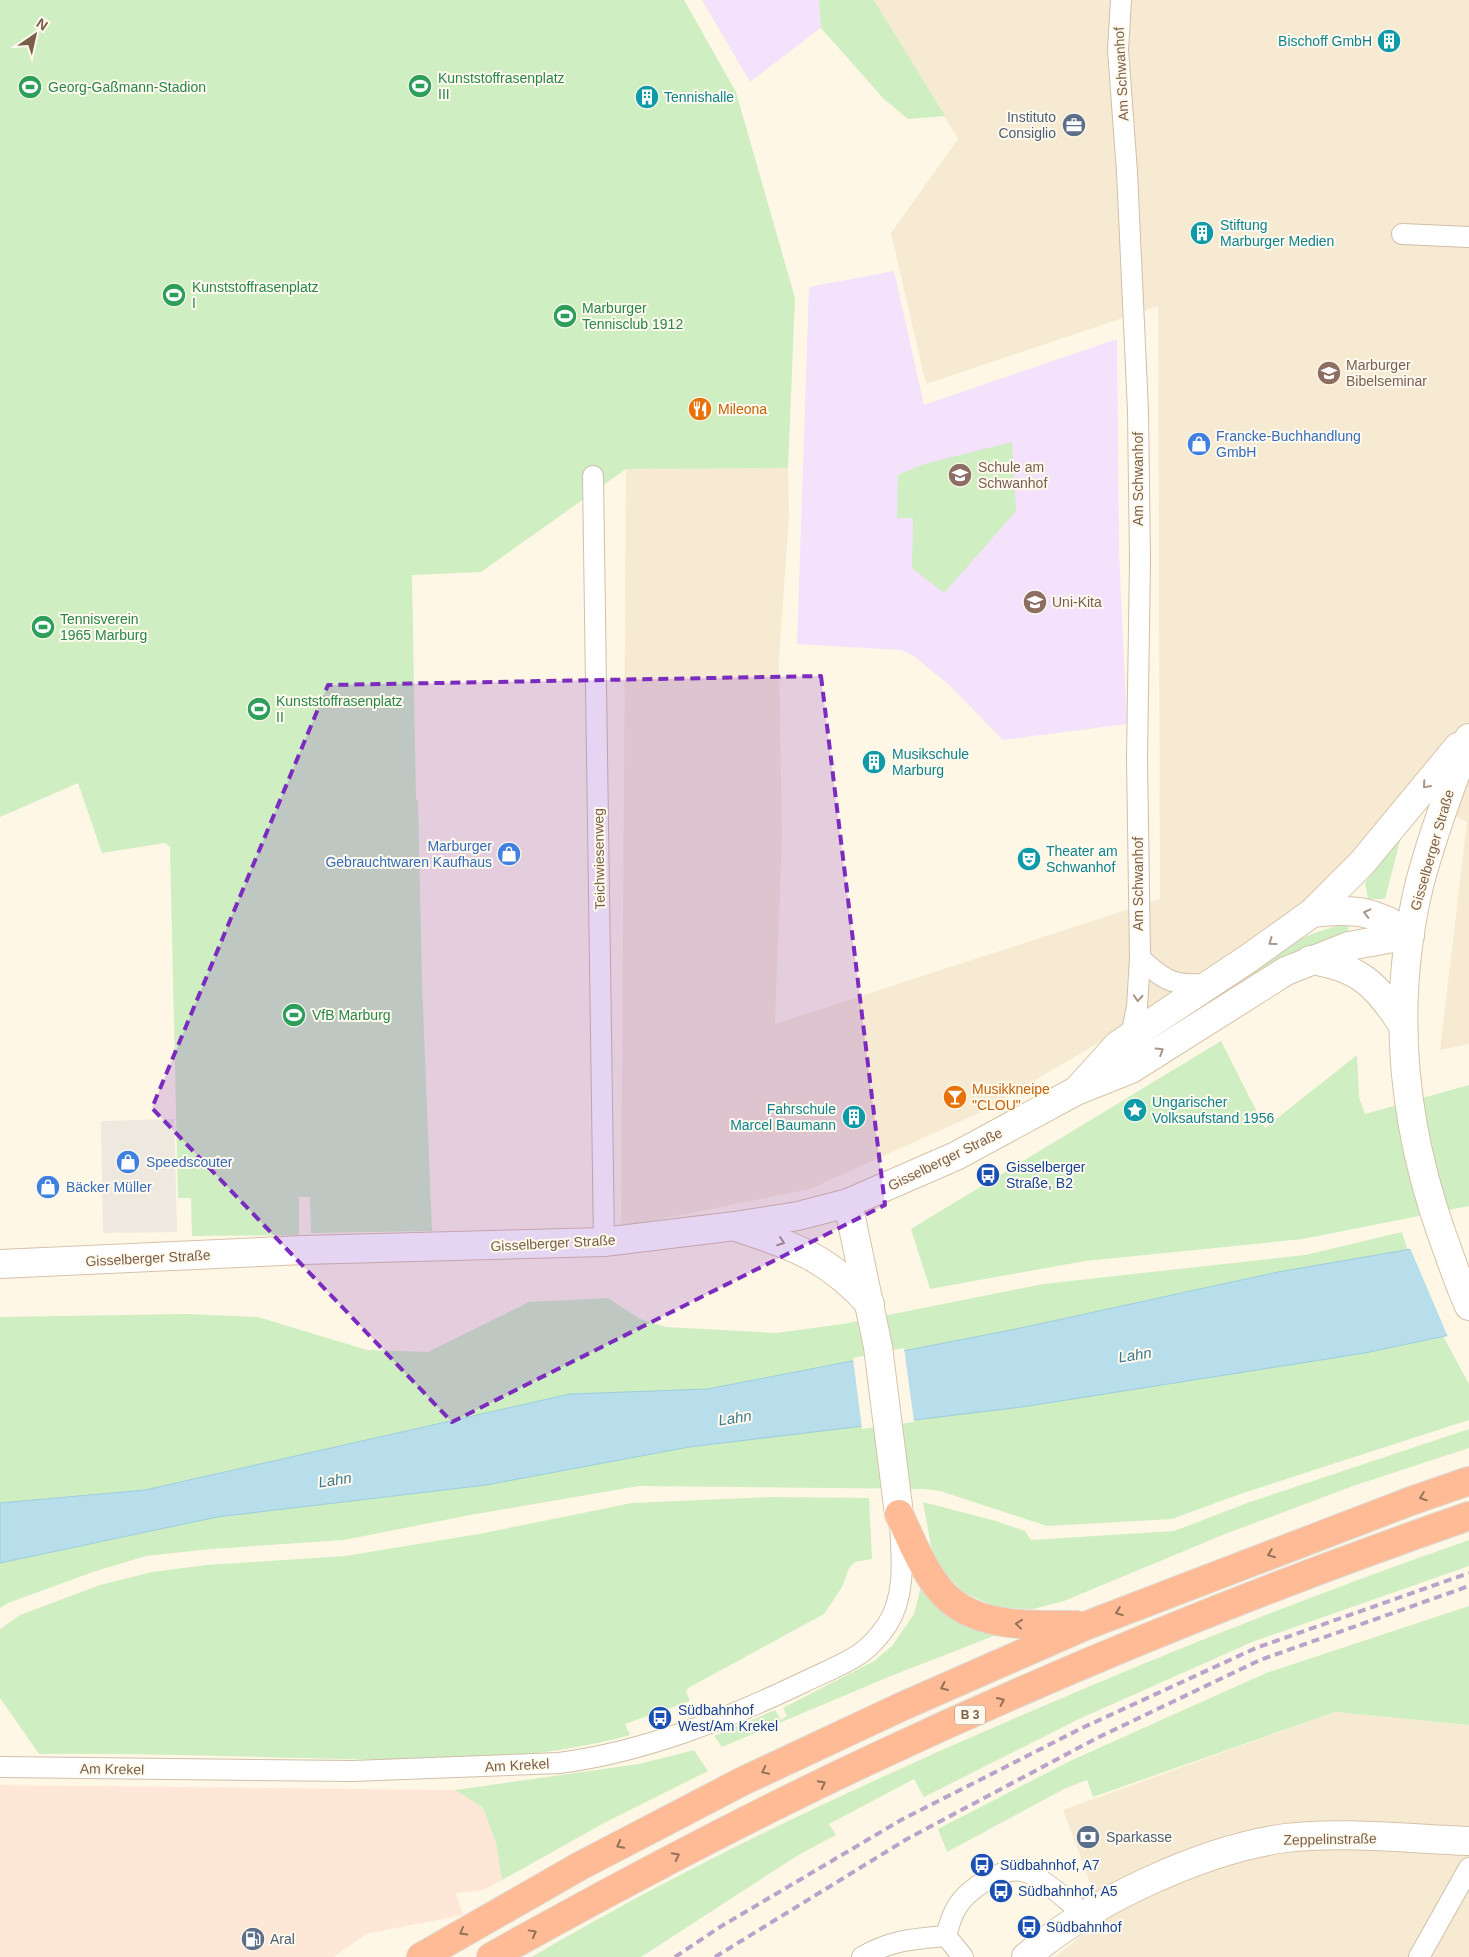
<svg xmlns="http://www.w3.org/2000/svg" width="1469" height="1957" font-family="Arial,sans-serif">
<rect width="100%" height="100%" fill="#fef7e5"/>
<g fill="#f7ead2">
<polygon points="874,0 1469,0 1469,1044 1440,1050 1467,822 1404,790 1353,859 1304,903 1148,1014 979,1113 810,1189 621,1227 626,469 788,468 789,515 779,659 782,836 775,1024 1160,899 1158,306 926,384 891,233 958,139"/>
<polygon points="1335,1712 1469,1725 1469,1957 1055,1957 1103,1918 1063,1810"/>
</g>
<polygon fill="#ffe7d8" points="0,1785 455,1790 483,1808 496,1843 502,1880 484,1890 456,1893 463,1915 366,1934 334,1957 0,1957"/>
<polygon fill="#eee8df" points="174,1119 177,1232 103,1233 101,1121"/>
<g fill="#f4e1fb">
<polygon points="702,0 857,0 750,82"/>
<polygon points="894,271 924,405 1117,339 1119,553 1127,724 1003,740 949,685 914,656 901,650 797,644 809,287"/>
</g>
<g fill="#cfeec2">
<polygon points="0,0 684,0 736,92 795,298 788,468 626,469 481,572 412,575 416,801 418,799 422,982 432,1231 311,1233 310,1197 299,1197 299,1235 192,1236 191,1198 178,1198 170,847 165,843 102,853 78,783 0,817"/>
<polygon points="819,0 874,0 945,116 908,119 884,99 821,28"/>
<polygon points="1012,442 1016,511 944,593 912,568 913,518 897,518 898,475 924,464"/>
<polygon points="1402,833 1385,899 1368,899 1365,883"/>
<path d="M1342,925L1348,926L1349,934C1282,955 1232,991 1173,1027V1021C1226,985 1278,939 1342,925Z"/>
<polygon points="1221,1041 1265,1128 1357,1055 1359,1097 1365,1114 1469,1085 1469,1206 1303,1239 1085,1261 930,1289 911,1229"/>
<polygon points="1402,1232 1408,1251 1278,1272 1016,1329 708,1389 570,1394 145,1490 0,1503 0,1317 186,1314 258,1317 367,1350 428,1352 529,1302 608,1298 640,1319 666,1327 776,1333 843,1324 1043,1284 1305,1255"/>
<polygon points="1443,1336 1469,1384 1469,1420 1243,1493 1172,1519 1047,1526 940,1491 923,1489 639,1486 470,1515 344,1540 211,1549 146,1556 93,1572 8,1603 0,1608 0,1563 217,1517 486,1485 689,1447 1022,1407 1365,1353"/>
<polygon points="1469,1429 1469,1448 1353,1486 1225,1534 1064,1601 1033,1609 998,1608 963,1592 945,1573 933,1556 923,1502 996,1521 1025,1531 1031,1540 1174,1531 1250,1502"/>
<path d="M771,1497L869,1498L872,1559L855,1562L849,1568L842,1587L824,1614L688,1688L686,1691L690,1701L625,1724L630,1735C525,1764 415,1761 307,1758C218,1756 128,1753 39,1754L0,1698V1629L20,1615L100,1585L152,1572L207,1565L345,1556L479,1534L632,1503Z"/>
<path d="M1469,1540V1566L1252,1642L1079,1719L924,1797L914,1779L829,1824L836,1835L800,1854L641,1957H532C686,1866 849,1790 1013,1719C1163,1654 1314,1594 1469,1540Z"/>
<polygon points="922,1582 996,1632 996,1635 886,1678 722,1747 714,1736 775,1710 781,1720 787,1716 783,1708 874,1661 892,1646 914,1614"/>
<polygon points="1469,1606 1469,1725 1335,1712 1093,1797 1087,1780 1066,1788 947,1852 938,1829 1070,1761 1266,1673"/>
<polygon points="694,1750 708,1771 606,1822 502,1880 496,1843 483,1808 455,1790 639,1764"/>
</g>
<polygon fill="#b7deea" stroke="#9ccddd" points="1469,1239 1469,1331 1365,1353 1022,1407 689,1447 486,1485 217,1517 0,1563 0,1503 145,1490 570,1394 708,1389 1016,1329 1278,1272"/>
<g fill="#fef7e5">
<polygon points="1469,1237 1469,1334 1448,1337 1410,1248"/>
<polygon points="904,1348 914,1422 862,1429 853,1358"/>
</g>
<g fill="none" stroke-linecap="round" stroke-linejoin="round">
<g stroke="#d1bfa9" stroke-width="22">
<g id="street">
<polyline points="1121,0 1118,50 1127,172 1138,411 1140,560 1137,758 1140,958 1137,1007 1131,1036"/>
<polyline points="1402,234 1469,237"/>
<polyline points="593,476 604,1242"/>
<path d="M1140,958C1165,982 1175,986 1209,984"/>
<path d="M0,1767L353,1771L559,1763C644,1752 727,1719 804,1682C822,1673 844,1665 861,1653C871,1646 880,1635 887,1625C906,1596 902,1558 900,1525"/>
<path d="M862,1957C891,1940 913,1939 946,1936"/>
<path d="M963,1957L946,1936C949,1926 951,1916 957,1907C968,1888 1006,1863 1029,1873C1047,1881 1068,1902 1085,1914"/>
<polyline points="1419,1957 1469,1868"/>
</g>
</g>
<g stroke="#d7c2a9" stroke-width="30">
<g id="secondary">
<path d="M1469,738C1451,785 1433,833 1420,882C1391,1000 1401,1117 1441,1232C1450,1256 1458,1282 1469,1306"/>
<path d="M1312,913C1353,908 1376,910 1410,935"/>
<path d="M1310,960C1359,967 1376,984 1402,1024"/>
<polyline points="1079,1088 1118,1045 1249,958 1312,913 1362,863 1458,747"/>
<polyline points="848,1203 878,1347 899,1514"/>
<path d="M739,1228C796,1247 828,1258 870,1304"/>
<polyline points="0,1264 303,1250 604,1242 735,1226 798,1216 848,1203 956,1156 1076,1091 1131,1069 1286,971 1349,946 1410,935"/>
<path d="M1026,1957C1090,1902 1203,1849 1286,1838C1342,1831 1412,1839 1469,1841"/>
</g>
</g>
<g stroke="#dfd8d3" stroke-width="30">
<g id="highway">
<path d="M899,1514C911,1540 923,1570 941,1591C973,1629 1032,1625 1076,1625"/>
<polyline points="421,1957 580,1866 743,1781 903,1706 1085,1626 1411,1501 1469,1481"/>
<path d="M491,1957C616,1887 744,1819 874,1758C1068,1667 1267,1586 1469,1516"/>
</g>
</g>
<use href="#street" stroke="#fff" stroke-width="20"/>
<use href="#secondary" stroke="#fff" stroke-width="28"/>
<use href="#highway" stroke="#febb96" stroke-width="28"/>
<g stroke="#bba2ca" stroke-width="4" stroke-dasharray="8 5" stroke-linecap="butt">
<polyline points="675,1957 720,1927 901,1820 1082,1728 1256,1648 1469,1573"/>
<polyline points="715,1957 907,1839 1097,1738 1260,1660 1469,1586"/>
</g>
</g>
<defs><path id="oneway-chevron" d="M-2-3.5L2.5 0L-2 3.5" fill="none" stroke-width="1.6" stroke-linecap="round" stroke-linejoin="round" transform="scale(1.25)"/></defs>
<g stroke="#a99687">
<use href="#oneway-chevron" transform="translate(1426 785) rotate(131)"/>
<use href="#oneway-chevron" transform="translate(1367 913) rotate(-166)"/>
<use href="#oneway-chevron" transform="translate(1272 942) rotate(144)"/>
<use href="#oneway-chevron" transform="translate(1138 998) rotate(93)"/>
<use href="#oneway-chevron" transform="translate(1160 1051) rotate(-32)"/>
<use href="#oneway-chevron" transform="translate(781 1242) rotate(20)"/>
</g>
<g stroke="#947157">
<use href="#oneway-chevron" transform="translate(1423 1497) rotate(161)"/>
<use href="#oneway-chevron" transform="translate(1271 1554) rotate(159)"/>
<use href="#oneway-chevron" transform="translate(1119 1612) rotate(159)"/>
<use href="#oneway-chevron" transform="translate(1019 1624) rotate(-174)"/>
<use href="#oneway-chevron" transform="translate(944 1687) rotate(156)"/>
<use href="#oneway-chevron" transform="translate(1001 1701) rotate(-24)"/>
<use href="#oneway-chevron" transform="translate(765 1771) rotate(154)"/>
<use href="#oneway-chevron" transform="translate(822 1784) rotate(-27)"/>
<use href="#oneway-chevron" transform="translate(620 1845) rotate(153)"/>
<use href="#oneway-chevron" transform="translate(676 1856) rotate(-27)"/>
<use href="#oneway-chevron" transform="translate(463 1932) rotate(150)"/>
<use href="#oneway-chevron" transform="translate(533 1933) rotate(-29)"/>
</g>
<path fill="#7b2cbf" fill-opacity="0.2" stroke="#7b2cbf" stroke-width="4" stroke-dasharray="10 6" stroke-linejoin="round" d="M821,676L885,1205L452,1422L152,1108L328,685Z"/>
<defs>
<g id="building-disc" transform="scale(1.25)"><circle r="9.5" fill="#0f9aa8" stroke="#fffaed"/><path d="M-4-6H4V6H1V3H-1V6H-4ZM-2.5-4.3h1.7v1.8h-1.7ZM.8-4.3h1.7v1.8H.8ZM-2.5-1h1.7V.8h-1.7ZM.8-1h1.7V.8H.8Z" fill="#fff"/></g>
<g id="stadium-disc" transform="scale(1.25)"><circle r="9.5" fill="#2e9e5b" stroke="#fffaed"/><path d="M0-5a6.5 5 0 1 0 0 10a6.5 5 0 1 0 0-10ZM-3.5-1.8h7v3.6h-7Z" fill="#fff"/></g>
<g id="office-disc" transform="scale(1.25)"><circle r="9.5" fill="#5c6f8a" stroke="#fffaed"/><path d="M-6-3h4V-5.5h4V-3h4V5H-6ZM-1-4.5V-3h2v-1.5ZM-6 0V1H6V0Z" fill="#fff"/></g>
<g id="school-disc" transform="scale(1.25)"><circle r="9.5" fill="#8d6e63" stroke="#fffaed"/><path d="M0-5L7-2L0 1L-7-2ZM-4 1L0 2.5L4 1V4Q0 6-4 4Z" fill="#fff"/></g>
<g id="restaurant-disc" transform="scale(1.25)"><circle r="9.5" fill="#e8710a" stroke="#fffaed"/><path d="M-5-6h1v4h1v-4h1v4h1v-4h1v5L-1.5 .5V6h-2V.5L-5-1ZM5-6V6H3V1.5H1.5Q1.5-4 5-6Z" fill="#fff"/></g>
<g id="shop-disc" transform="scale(1.25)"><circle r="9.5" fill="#3f7fe0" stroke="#fffaed"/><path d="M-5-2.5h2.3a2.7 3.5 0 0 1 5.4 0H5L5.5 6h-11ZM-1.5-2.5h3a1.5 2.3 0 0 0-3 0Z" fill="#fff"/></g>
<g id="theatre-disc" transform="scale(1.25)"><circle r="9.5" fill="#0f9aa8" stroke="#fffaed"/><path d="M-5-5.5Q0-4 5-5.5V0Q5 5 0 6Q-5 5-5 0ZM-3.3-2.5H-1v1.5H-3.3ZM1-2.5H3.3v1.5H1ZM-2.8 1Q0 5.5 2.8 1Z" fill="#fff"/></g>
<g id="bar-disc" transform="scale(1.25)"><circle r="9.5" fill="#e8710a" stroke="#fffaed"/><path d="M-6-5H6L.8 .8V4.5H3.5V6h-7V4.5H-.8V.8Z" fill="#fff"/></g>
<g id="sight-disc" transform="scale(1.25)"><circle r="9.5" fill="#0f9aa8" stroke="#fffaed"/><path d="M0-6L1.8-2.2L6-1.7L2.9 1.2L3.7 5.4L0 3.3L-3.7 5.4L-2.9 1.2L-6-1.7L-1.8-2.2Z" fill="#fff"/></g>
<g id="bus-disc" transform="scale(1.25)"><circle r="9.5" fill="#1a4fb4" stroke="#fffaed"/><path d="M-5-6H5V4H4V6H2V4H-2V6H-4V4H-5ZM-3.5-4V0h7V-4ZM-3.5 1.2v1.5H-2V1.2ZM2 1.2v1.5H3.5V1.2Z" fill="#fff"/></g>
<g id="bank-disc" transform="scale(1.25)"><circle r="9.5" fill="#5c6f8a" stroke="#fffaed"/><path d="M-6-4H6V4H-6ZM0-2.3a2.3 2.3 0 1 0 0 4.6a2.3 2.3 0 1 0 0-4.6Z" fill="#fff"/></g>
<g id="fuel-disc" transform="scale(1.25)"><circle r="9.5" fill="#5c6f8a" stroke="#fffaed"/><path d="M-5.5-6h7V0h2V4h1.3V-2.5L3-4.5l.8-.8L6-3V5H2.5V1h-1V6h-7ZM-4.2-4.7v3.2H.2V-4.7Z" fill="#fff"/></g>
</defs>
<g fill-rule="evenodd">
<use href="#building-disc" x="1389" y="41"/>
<use href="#stadium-disc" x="420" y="86"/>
<use href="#stadium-disc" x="30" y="87"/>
<use href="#building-disc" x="647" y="97"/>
<use href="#office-disc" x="1074" y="125"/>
<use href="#building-disc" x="1202" y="233"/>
<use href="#stadium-disc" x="174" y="295"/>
<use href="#stadium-disc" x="565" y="316"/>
<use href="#school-disc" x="1329" y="373"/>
<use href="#restaurant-disc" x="700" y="409"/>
<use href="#shop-disc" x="1199" y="444"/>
<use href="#school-disc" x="960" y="475"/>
<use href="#school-disc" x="1035" y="602"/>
<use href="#stadium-disc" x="43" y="627"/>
<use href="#stadium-disc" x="259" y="709"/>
<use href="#building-disc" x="874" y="762"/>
<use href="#shop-disc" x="509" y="854"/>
<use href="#theatre-disc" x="1029" y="859"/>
<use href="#stadium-disc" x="294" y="1015"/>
<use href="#bar-disc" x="955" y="1097"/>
<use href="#sight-disc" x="1135" y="1110"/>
<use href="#building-disc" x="854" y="1117"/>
<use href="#shop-disc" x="128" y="1162"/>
<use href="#bus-disc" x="988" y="1175"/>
<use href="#shop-disc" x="48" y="1187"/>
<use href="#bus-disc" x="660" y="1718"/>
<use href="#bank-disc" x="1088" y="1837"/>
<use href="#bus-disc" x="982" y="1865"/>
<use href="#bus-disc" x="1001" y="1891"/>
<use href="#bus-disc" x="1029" y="1927"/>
<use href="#fuel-disc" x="253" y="1939"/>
</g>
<g text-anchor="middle" stroke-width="4" stroke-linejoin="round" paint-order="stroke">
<rect fill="#fffaed" stroke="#a28d79" stroke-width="1" x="955" y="1705.5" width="30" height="19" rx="4"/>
<g font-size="12" font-weight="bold" fill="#7a5e47">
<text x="970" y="1719">B 3</text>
</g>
<g font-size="14" fill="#0d838f" stroke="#fffaed" text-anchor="start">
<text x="1372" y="46" text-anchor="end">Bischoff GmbH</text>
<text x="664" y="102">Tennishalle</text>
<text x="1220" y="230">Stiftung<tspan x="1220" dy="16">Marburger Medien</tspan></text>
<text x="892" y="759">Musikschule<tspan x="892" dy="16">Marburg</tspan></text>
<text x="1046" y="856">Theater am<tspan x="1046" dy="16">Schwanhof</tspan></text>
<text x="1152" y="1107">Ungarischer<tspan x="1152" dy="16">Volksaufstand 1956</tspan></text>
<text x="836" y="1114" text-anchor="end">Fahrschule<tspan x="836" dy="16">Marcel Baumann</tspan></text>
</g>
<g font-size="14" fill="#7a5e47" stroke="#fffaed">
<text transform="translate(1121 74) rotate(-93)" y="5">Am Schwanhof</text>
<text transform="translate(1138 479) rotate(-90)" y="5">Am Schwanhof</text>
<text transform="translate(1432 850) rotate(-74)" y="5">Gisselberger Straße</text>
<text transform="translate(599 859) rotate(-91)" y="5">Teichwiesenweg</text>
<text transform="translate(1138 884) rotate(-90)" y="5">Am Schwanhof</text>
<text transform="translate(945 1159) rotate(-26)" y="5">Gisselberger Straße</text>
<text transform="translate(553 1243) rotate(-3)" y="5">Gisselberger Straße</text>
<text transform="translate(148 1258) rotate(-3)" y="5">Gisselberger Straße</text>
<text transform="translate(517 1765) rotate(-3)" y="5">Am Krekel</text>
<text transform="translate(112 1769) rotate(1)" y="5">Am Krekel</text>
<text transform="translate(1330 1839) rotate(-1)" y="5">Zeppelinstraße</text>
</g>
<g font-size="14" fill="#27864d" stroke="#fffaed" text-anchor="start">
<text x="438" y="83">Kunststoffrasenplatz<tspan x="438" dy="16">III</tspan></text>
<text x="48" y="92">Georg-Gaßmann-Stadion</text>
<text x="192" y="292">Kunststoffrasenplatz<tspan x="192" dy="16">I</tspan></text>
<text x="582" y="313">Marburger<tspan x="582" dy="16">Tennisclub 1912</tspan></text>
<text x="60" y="624">Tennisverein<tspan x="60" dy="16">1965 Marburg</tspan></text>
<text x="276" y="706">Kunststoffrasenplatz<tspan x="276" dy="16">II</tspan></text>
<text x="312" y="1020">VfB Marburg</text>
</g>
<g font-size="14" fill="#4e5e75" stroke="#fffaed" text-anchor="start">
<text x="1056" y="122" text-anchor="end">Instituto<tspan x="1056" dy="16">Consiglio</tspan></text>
<text x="1106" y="1842">Sparkasse</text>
<text x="270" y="1944">Aral</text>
</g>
<g font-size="14" fill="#785e54" stroke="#fffaed" text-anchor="start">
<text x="1346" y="370">Marburger<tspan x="1346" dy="16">Bibelseminar</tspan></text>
<text x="978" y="472">Schule am<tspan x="978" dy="16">Schwanhof</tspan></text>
<text x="1052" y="607">Uni-Kita</text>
</g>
<g font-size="14" fill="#c56008" stroke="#fffaed" text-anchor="start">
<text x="718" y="414">Mileona</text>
<text x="972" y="1094">Musikkneipe<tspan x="972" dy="16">"CLOU"</tspan></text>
</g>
<g font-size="14" fill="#366cbe" stroke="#fffaed" text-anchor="start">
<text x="1216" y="441">Francke-Buchhandlung<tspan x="1216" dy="16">GmbH</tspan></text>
<text x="492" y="851" text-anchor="end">Marburger<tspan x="492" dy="16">Gebrauchtwaren Kaufhaus</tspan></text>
<text x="146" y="1167">Speedscouter</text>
<text x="66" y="1192">Bäcker Müller</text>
</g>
<g font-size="14" fill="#164399" stroke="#fffaed" text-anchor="start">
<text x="1006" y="1172">Gisselberger<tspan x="1006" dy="16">Straße, B2</tspan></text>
<text x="678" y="1715">Südbahnhof<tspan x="678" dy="16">West/Am Krekel</tspan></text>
<text x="1000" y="1870">Südbahnhof, A7</text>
<text x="1018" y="1896">Südbahnhof, A5</text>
<text x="1046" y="1932">Südbahnhof</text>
</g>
<g font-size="15" font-style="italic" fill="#3e7a90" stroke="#fffaed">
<text transform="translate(1135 1355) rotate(-9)" y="5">Lahn</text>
<text transform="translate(735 1418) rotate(-9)" y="5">Lahn</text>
<text transform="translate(335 1480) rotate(-9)" y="5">Lahn</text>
</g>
</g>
<g transform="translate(35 35) rotate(34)" stroke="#fffaed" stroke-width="4" paint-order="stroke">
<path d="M0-4L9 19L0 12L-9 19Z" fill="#7a5e47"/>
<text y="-8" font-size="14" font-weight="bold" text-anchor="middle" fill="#7a5e47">N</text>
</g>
</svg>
